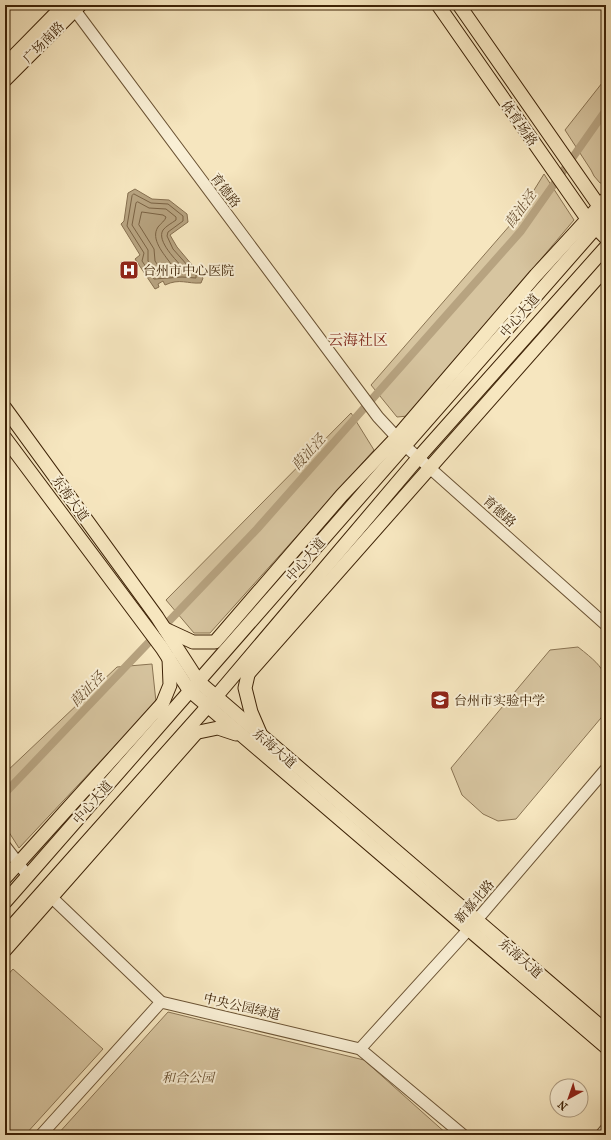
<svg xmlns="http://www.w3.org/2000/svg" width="611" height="1140" font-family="'IM FELL French Canon','Noto Serif SC',serif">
<rect width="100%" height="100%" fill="#f6e6bf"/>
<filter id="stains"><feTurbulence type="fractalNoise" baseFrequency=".005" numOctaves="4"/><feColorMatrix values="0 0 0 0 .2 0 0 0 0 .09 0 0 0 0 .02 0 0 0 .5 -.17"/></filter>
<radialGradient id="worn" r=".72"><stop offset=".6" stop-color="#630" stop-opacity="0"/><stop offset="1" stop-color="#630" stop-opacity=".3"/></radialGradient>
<g fill="#d7c5a0" stroke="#8a7453">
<polygon points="606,78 606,183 600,183 594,176 591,170 565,130"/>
<polygon points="544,174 574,220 408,416 397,417 371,385 518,216"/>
<polygon points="351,413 374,450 210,633 194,633 166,600"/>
<path d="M578,647C610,672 606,673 606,712L516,819L498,821L483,814L462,795L451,768L550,650Z"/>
<polygon points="152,664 156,702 19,848 5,826 5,773 117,667"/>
<polygon points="13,969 103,1049 25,1135 10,1135 5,1130 5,978"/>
<polygon points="168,1012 364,1060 448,1135 57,1135"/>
</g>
<path fill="#b7a380" stroke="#866f4f" d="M135,189L152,199L169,200L187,214L188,222L170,235L177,247L203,278L201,283C187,284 180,278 165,285L163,281L158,284L159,287L155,289L135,259L140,255L121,224L124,221L128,193Z"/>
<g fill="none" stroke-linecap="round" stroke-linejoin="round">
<g stroke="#7a6243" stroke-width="1">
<polygon points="134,194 151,203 168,204 183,216 183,221 168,232 167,236 173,249 196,275 196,278 182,277 154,279 142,261 144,253 127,226 132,196"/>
<path d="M138,202L149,208L166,209L176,217V220C172,223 166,226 163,230C156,241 177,261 184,269L183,271L157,274L148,261V250L132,225L136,203Z"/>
<path d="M142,212L163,215L166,217C165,221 161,223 158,227C150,239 164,254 171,264L170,266L159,267L155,261L154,249L139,225Z"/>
</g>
<polyline stroke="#b7a380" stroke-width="8" points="5,793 257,529 521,231 606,110"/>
<g stroke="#6b5334" stroke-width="13">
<g id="minor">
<polyline points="71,5 378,417 404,445 606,625"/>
<polyline points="5,846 28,876"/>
<polyline points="46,892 161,1002"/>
<polyline points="360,1049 469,929 606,769"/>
<polyline points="41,1135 161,1002 360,1049 463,1135"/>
<polyline points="601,1135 606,1129"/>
</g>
</g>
<g stroke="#3d2206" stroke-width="15">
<g id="major">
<polyline points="438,5 588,220 606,238"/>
<polyline points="5,65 64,5"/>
<polyline points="5,80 80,5"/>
<polyline points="5,408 157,617 199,682 606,1031"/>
<polyline points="5,438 162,648 189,690 606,1047"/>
<polyline points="165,629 193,642 215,642 342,495 397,437 536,275 606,199"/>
<polyline points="250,666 245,688 251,712 260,733"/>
<polyline points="248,674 606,268"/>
<polyline points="159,712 170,685 169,658"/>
<polyline points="189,734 218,728 236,734"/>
<polyline points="5,878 161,705"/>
<polyline points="5,902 606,216 459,5"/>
<polyline points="5,934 208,706 419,457 606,247"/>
<polyline points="5,950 197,732"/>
</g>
</g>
<use href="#minor" stroke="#f9efd5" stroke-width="11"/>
<use href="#major" stroke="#f6e6bf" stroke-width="13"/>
</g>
<defs>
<g id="hospital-square" transform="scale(1)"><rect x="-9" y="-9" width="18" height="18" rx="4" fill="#8f2418" stroke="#f9efd5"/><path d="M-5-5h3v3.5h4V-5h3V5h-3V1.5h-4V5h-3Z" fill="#fff"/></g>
<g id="school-square" transform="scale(1)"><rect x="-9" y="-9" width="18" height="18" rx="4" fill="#8f2418" stroke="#f9efd5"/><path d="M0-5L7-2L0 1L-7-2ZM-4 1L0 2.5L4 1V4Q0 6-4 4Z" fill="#fff"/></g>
</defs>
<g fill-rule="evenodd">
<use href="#hospital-square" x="129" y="270"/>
<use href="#school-square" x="440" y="700"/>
</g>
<g text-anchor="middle" stroke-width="4" stroke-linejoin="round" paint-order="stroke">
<g font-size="13" fill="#3d2206" stroke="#f9efd5">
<text transform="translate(43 42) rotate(-45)" y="5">广场南路</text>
<text transform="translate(520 123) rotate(55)" y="5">体育场路</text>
<text transform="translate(226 190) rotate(53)" y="5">育德路</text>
<text transform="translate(519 315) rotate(-49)" y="5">中心大道</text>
<text transform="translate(71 498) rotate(54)" y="5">东海大道</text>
<text transform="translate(500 511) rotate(42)" y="5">育德路</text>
<text transform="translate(305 559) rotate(-49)" y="5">中心大道</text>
<text transform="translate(275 748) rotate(41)" y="5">东海大道</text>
<text transform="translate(92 802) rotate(-49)" y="5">中心大道</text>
<text transform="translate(474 901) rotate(-49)" y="5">新嘉北路</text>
<text transform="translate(521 958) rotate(41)" y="5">东海大道</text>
<text transform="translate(242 1006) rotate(13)" y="5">中央公园绿道</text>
</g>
<g font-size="13" fill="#3d2206" stroke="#f9efd5" text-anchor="start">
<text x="143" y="275">台州市中心医院</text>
<text x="454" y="705">台州市实验中学</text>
</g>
<g font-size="13" font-style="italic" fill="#644b2c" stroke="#f9efd5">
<text x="188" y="1082">和合公园</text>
</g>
<g font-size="14" font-style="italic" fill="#684f31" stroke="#f9efd5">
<text transform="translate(520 209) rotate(-54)" y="5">葭沚泾</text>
<text transform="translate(308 452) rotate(-48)" y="5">葭沚泾</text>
<text transform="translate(87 689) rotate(-46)" y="5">葭沚泾</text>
</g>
<g font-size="15" fill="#7a1f14" stroke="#f9efd5">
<text x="358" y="345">云海社区</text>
</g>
</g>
<rect width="611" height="1140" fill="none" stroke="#f6e6bf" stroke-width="20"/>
<rect x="6" y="6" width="599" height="1128" fill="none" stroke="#3d2206" stroke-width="2"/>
<rect x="10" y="10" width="591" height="1120" fill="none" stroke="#3d2206"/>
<g transform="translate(569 1098) rotate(220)"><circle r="19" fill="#f9efd5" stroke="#ae9d82"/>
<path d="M0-3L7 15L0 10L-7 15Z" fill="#8f2418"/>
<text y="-6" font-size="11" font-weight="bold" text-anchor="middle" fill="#3d2206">N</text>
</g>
<rect width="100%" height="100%" filter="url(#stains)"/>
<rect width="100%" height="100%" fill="url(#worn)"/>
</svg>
